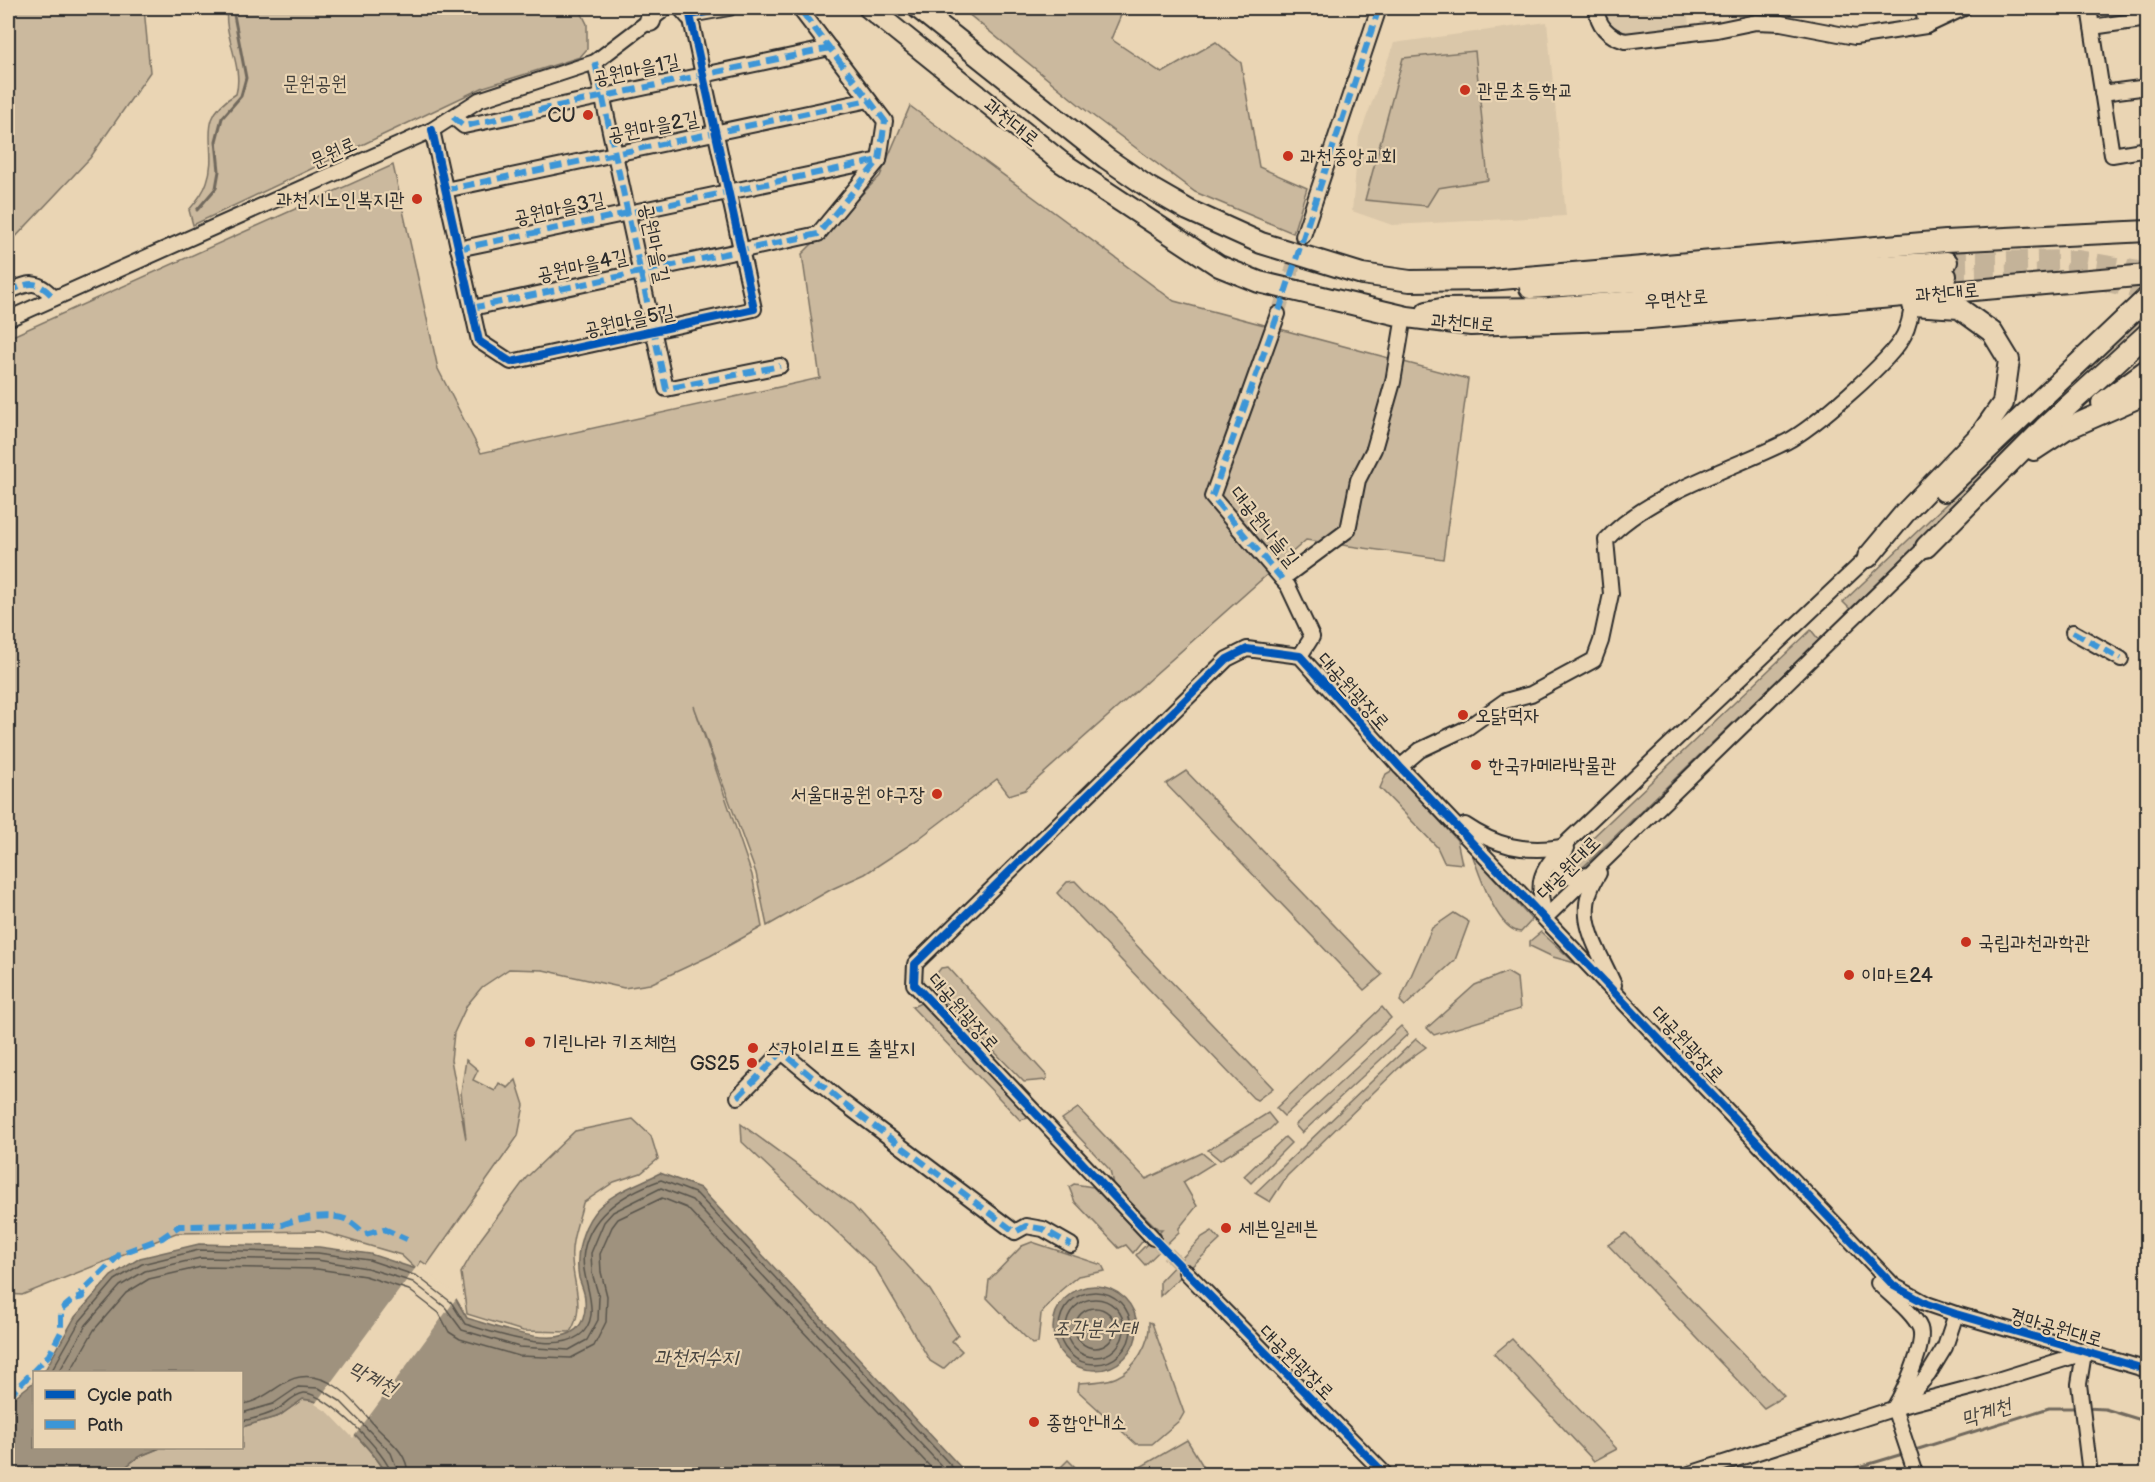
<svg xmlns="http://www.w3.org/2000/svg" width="2155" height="1482" font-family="'Balsamiq Sans','Poor Story',sans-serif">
<rect width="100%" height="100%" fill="#ead5b4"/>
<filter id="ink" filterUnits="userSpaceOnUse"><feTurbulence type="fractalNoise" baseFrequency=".0167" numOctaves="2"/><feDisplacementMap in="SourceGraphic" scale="12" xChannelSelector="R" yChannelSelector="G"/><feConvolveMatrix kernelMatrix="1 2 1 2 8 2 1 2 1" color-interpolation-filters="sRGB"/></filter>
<g filter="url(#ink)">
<g fill="#dac7a9">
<polygon points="1603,8 1687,8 1689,25 1626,34 1612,28 1605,19"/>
<polygon points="1547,22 1566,216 1392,225 1352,211 1359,137 1394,43"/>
</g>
<g fill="#cbb99e" stroke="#7b7264" stroke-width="1.5">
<polygon points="8,8 144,8 150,72 90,158 8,245"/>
<path d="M227,8H579L587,24V49L580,57L484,87L193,225L189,210C196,202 204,192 207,182C220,146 192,120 236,94C244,66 223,37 227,8Z"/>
<polygon points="961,8 1124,8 1111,39 1162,73 1216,42 1241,63 1259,167 1307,188 1293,233 1195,192 1088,112"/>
<polygon points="1475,51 1488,180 1438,188 1427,206 1365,200 1403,58"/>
<polygon points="910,106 1174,301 1468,379 1443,559 1306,540 1025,790 1009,795 997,779 917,840 865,874 832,889 767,926 756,873 694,706 752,875 762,927 710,956 650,984 624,988 543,970 509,969 482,987 467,1005 454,1033 451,1060 466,1139 461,1092 466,1060 478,1070 473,1080 495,1091 499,1083 508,1088 516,1080 524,1105 518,1136 427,1265 421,1261 416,1269 401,1255 319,1231 176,1233 22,1295 8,1294 8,338 393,165 438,369 481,453 820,378 802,254 880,176"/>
<polygon points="2147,313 2147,329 1850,609 1843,602"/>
<polygon points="1811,630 1819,640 1580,870 1573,870 1568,865 1571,858"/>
<polygon points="1393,770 1457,840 1462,864 1444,862 1437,847 1380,788 1386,774"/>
<polygon points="1186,771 1382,975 1364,990 1166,784"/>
<path d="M1472,854L1532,920L1521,932C1497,931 1479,873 1472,854Z"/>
<polygon points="1075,881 1273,1088 1257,1100 1253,1098 1057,893 1067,882"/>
<polygon points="1454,913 1469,922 1455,960 1405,1006 1400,1001 1432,928"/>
<polygon points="1541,932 1575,963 1553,957 1530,946 1530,941"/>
<polygon points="948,967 1047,1076 1046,1080 1024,1082 942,998 936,988 934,977 941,968"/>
<polygon points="1507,972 1517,978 1520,1009 1434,1035 1427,1028 1475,985"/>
<polygon points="921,1003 1032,1117 1020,1120 912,1007"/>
<polygon points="1382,1007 1391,1018 1284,1116 1276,1108"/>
<polygon points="1401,1026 1408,1034 1302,1133 1295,1125"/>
<polygon points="1416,1039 1426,1047 1405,1062 1287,1176 1270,1202 1255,1193"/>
<polygon points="1078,1108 1146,1179 1202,1153 1214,1163 1183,1182 1197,1206 1179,1228 1179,1232 1145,1265 1136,1255 1162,1229 1158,1229 1113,1185 1110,1170 1062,1119"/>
<polygon points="1268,1113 1276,1123 1269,1130 1220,1160 1208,1150"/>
<path d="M633,1119L651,1136L658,1159L641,1173L614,1182L583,1203C579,1220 570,1242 572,1259C573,1285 586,1308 570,1332L523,1331L467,1314L461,1273L480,1240L526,1178L575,1131Z"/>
<polygon points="741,1124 853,1206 930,1290 958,1335 952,1341 962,1351 943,1369 930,1361 876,1269 742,1142"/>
<polygon points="1285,1137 1291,1143 1251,1183 1244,1176"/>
<polygon points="1074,1184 1093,1187 1145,1238 1133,1253 1126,1245 1119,1248 1075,1202 1069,1187"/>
<polygon points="1212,1231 1220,1240 1160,1296 1160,1281 1202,1237"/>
<polygon points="1626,1233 1784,1396 1764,1408 1608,1245"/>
<polygon points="1032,1242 1102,1265 1105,1271 1078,1276 1060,1291 1041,1314 1038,1343 1032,1344 987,1298 989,1280 1022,1246"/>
<path d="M1149,1322L1152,1323L1184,1413L1180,1420L1152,1444H1136L1078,1391L1079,1383C1091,1382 1107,1382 1117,1377C1135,1369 1151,1342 1149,1322Z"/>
<polygon points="1512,1339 1617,1449 1594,1461 1494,1354"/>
<path d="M303,1399C307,1400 312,1400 317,1402C334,1410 379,1457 386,1474H117L138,1457L160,1448H242V1427L279,1416Z"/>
<polygon points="1187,1440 1208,1474 1141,1474 1137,1469"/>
<polygon points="1068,1460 1080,1472 1093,1474 1054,1474"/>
</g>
<g fill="#9f927e" stroke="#71695d" stroke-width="1.5">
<path d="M660,1173L700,1188L967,1474H386C379,1457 334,1410 317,1402C312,1400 307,1400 303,1399L279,1416L242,1427V1372H44L75,1317L111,1276L140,1258L199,1244L319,1247L370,1254L419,1270L456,1299L467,1318C501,1328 590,1364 585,1300C585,1292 581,1285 579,1278C575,1257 581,1230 594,1213C609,1193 639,1184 660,1173Z"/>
<circle cx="1095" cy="1328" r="42"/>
<polygon points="34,1382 34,1448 160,1448 138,1457 117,1474 8,1474 8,1402"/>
</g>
<polygon fill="#ead5b4" points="417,1266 458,1296 353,1438 329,1413 315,1404"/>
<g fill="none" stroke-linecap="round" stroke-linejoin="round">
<g stroke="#59544c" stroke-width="1.5">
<circle cx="1095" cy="1328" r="36"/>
<circle cx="1095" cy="1328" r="29"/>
<circle cx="1095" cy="1328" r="20"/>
<path d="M51,1372L80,1321L115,1280L142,1264L199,1250L318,1253L369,1260L417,1276L451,1302L465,1324C495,1333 584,1366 591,1315C593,1293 580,1273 584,1251C591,1212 627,1192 661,1180L697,1194L959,1474"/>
<polyline points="59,1372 86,1325 120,1286 145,1271 200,1258 317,1260 367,1268 413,1282 445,1307 462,1330 519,1347 569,1350 587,1340 598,1320 599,1297 592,1273 591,1253 604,1222 613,1212 661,1188 692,1200 949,1474"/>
<polyline points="70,1372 94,1330 126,1293 149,1279 201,1267 317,1269 365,1276 409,1290 439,1313 449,1332 460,1339 519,1356 571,1358 594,1346 606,1322 607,1296 601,1272 600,1254 612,1227 618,1219 662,1198 687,1208 937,1474"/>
<path d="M242,1404C266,1401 282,1379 300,1377C335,1372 358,1407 378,1429C392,1443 407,1453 408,1474"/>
<polyline points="242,1413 273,1404 298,1387 319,1388 340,1401 391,1453 399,1474"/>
<path d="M242,1421C253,1419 266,1416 277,1410C285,1405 294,1394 304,1393C326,1392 389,1455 391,1474"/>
</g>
<g stroke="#71695d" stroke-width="3">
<polyline points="197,210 216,188 219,171 216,141 222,118 241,96 246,78 234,15 236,8"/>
<polyline points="2085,1408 2105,1409 2148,1422"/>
<polyline points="1912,1451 2049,1408 2079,1408"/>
<polyline points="1836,1474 1906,1453"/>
</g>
<g stroke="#c4b399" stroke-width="14" stroke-dasharray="14 7" stroke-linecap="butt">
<polyline points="1278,314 1303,236"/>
<polyline points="1153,1238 1186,1272"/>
</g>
<g stroke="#c4b399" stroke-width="20" stroke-dasharray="20 10" stroke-linecap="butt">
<polyline points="1947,262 2078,260 2148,273"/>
<polyline points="1946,276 2072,273"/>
<polyline points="2101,280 2148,292"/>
</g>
<g stroke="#2b2b2b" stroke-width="18">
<g id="minor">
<path d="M1596,8C1598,26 1608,36 1625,41L1717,30L1756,22L1781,23L1855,37L1926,26L1964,8"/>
<polyline points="1923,8 1926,26"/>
<polyline points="2089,8 2112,155 2148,149"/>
<polyline points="2092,27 2148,19"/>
<polyline points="595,62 666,389 780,366"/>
<polyline points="2102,93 2148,87"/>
<polyline points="453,117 464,126 830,48"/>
<polyline points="432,130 479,341 511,362 754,309 690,15 729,8"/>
<polyline points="445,190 869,100"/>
<polyline points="1303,236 1379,8"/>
<polyline points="458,249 879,160"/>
<path d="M8,292C30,282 37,279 54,298"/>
<polyline points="472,308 818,234 879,160 885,121 799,8"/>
<polyline points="1278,314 1212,497 1288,586 1312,637 1300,656"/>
<polyline points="8,319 432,130 479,100 595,62 666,8"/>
<polyline points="1282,579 1348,530 1358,480 1374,449 1393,382 1404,316"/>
<polyline points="2073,632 2121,659"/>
<path d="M1400,767L1420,750L1467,728L1505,701L1531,694L1594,660L1601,641L1611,594L1606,540C1648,494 1730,470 1786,442C1812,429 1891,361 1904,335C1909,325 1911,315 1912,304"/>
<path d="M1465,825C1496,846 1524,853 1562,847"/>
<polyline points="1567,848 1561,859 1560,872 1566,877 1591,875"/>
<path d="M1599,873C1571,915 1597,945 1614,985"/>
<path d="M1545,916C1537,880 1538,876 1562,847L1868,557"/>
<polyline points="1545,918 1926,547"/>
<polyline points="738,1097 782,1052 841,1101 1015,1232 1026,1226 1043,1229 1071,1245"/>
<polyline points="1153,1238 914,984 915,964 1227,659 1247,649 1300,656 1400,767 1894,1286 1927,1304 1956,1314 2148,1370"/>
<polyline points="1186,1272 1385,1474"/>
<path d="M1878,1283C1891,1296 1913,1312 1920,1328C1926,1345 1903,1393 1894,1408L1916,1474"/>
<polyline points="1901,1406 1981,1385 2084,1353 2079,1384 2090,1474"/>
<polyline points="1689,1474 1899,1407 1928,1375 1945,1347 1956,1314"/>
</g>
</g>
<g stroke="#2b2b2b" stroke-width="24">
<g id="highway">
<polyline points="684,8 690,15 698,8"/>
<polyline points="869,8 1061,162 1219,266 1259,282 1407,317 1471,325 1638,319 2148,275"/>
<polyline points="918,8 1106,158 1148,187 1188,210 1261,243 1362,274 1410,281 1490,280 1946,241 2148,231"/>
<polyline points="650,21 654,8"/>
<polyline points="1530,288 1947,262"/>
<polyline points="1427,312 1441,309 1550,308 1946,276"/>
<polyline points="2102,403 2148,369"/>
<polyline points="2034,450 2066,429 2148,393"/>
<polyline points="1944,491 2148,297"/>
<polyline points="1926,547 2044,428 2148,333"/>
<polyline points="1868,557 1904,514 1982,433 2003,403 2009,360 1992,332 1959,308 1913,305"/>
</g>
</g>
<use href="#minor" stroke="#ead5b4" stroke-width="14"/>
<use href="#highway" stroke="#ead5b4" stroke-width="20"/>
<g stroke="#3c96d7" stroke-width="6" stroke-dasharray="12 6" stroke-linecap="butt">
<polyline points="595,62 666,389 780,366"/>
<polyline points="453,117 464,126 830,48"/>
<polyline points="445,190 869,100"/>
<polyline points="458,249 879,160"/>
<path d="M8,292C30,282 37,279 54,298"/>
<polyline points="472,308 818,234 879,160 885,121 799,8"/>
<polyline points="1282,579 1212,497 1278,314 1379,8"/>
<polyline points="2073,632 2121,659"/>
<polyline points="738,1097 782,1052 841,1101 1015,1232 1026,1226 1043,1229 1071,1245"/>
<path d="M8,1397L49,1355L61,1332V1310L74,1299L83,1297L82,1292L120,1254L162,1238L179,1226L282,1225C297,1218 329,1213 345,1219C352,1222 359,1229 365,1234L384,1229L407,1239"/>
</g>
<g stroke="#ead5b4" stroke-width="11">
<g id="cycleway">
<polyline points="432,130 479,341 511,362 754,309 690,15 729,8"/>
<polyline points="1385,1474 1153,1238 914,984 915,964 1227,659 1247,649 1300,656 1400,767 1894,1286 1927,1304 1956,1314 2148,1370"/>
</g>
</g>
<use href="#cycleway" stroke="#0057b8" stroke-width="8"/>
</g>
</g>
<g fill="#c8321e" stroke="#ead5b4" stroke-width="2">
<circle cx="1465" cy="90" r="6"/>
<circle cx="588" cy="115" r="6"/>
<circle cx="1288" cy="156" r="6"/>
<circle cx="417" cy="199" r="6"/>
<circle cx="1463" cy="715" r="6"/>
<circle cx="1476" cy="765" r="6"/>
<circle cx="937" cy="794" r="6"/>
<circle cx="1966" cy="942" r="6"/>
<circle cx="1849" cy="975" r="6"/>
<circle cx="530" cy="1042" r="6"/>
<circle cx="753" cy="1048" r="6"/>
<circle cx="752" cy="1063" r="6"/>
<circle cx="1226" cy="1228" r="6"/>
<circle cx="1034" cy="1422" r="6"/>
</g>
<g text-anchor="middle" stroke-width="4.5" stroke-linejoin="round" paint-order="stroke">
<g font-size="20" fill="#2b2b2b" stroke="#ead5b4">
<text transform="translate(636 69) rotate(-12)" y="7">공원마을1길</text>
<text transform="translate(1012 122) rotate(39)" y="7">과천대로</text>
<text transform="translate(653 126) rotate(-11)" y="7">공원마을2길</text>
<text transform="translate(333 152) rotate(-24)" y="7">문원로</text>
<text transform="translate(559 208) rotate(-12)" y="7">공원마을3길</text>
<text transform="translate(655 243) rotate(78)" y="7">공원마을길</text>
<text transform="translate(582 265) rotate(-12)" y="7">공원마을4길</text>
<text transform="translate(1947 292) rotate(-5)" y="7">과천대로</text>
<text transform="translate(1676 298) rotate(-4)" y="7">우면산로</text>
<text transform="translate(629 320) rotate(-12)" y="7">공원마을5길</text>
<text transform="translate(1463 322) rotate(4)" y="7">과천대로</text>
<text transform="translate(1265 526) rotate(51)" y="7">대공원나들길</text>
<text transform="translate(1354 691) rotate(48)" y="7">대공원광장로</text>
<text transform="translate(1568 867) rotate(-45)" y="7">대공원대로</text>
<text transform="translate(964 1012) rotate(49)" y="7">대공원광장로</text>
<text transform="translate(1688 1044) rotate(47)" y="7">대공원광장로</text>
<text transform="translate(2056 1327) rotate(16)" y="7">경마공원대로</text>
<text transform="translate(1297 1362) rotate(45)" y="7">대공원광장로</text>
</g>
<g font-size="20" fill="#43403c" stroke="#ead5b4">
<text x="315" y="90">문원공원</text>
</g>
<g font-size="20" fill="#2b2b2b" stroke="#ead5b4" text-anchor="start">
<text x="1477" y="97">관문초등학교</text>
<text x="576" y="122" text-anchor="end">CU</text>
<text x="1300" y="163">과천중앙교회</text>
<text x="405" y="206" text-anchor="end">과천시노인복지관</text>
<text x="1475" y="722">오닭먹자</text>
<text x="1488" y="772">한국카메라박물관</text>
<text x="925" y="801" text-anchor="end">서울대공원 야구장</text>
<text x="1978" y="949">국립과천과학관</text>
<text x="1861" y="982">이마트24</text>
<text x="542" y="1049">기린나라 키즈체험</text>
<text x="765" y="1055">스카이리프트 출발지</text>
<text x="740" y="1070" text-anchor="end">GS25</text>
<text x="1238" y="1235">세븐일레븐</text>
<text x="1046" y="1429">종합안내소</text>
</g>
<g font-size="21" font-style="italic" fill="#484540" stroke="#ead5b4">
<text x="1095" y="1335">조각분수대</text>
<text x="696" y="1364">과천저수지</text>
<text transform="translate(373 1378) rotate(27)" y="7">막계천</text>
<text transform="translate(1986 1412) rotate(-17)" y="7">막계천</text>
</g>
</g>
<rect width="2155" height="1482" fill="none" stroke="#ead5b4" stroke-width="30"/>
<rect x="15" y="15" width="2125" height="1452" fill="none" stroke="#2b2b2b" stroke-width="2" filter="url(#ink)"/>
<rect x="33" y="1371" width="210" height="78" fill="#ead5b4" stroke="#9e917d" stroke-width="1.5"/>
<rect x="45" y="1390" width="30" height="9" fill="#0057b8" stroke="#9e917d" stroke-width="1.5"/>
<text x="87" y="1401" font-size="18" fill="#2b2b2b">Cycle path</text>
<rect x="45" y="1420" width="30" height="9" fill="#3c96d7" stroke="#9e917d" stroke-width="1.5"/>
<text x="87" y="1431" font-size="18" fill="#2b2b2b">Path</text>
</svg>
